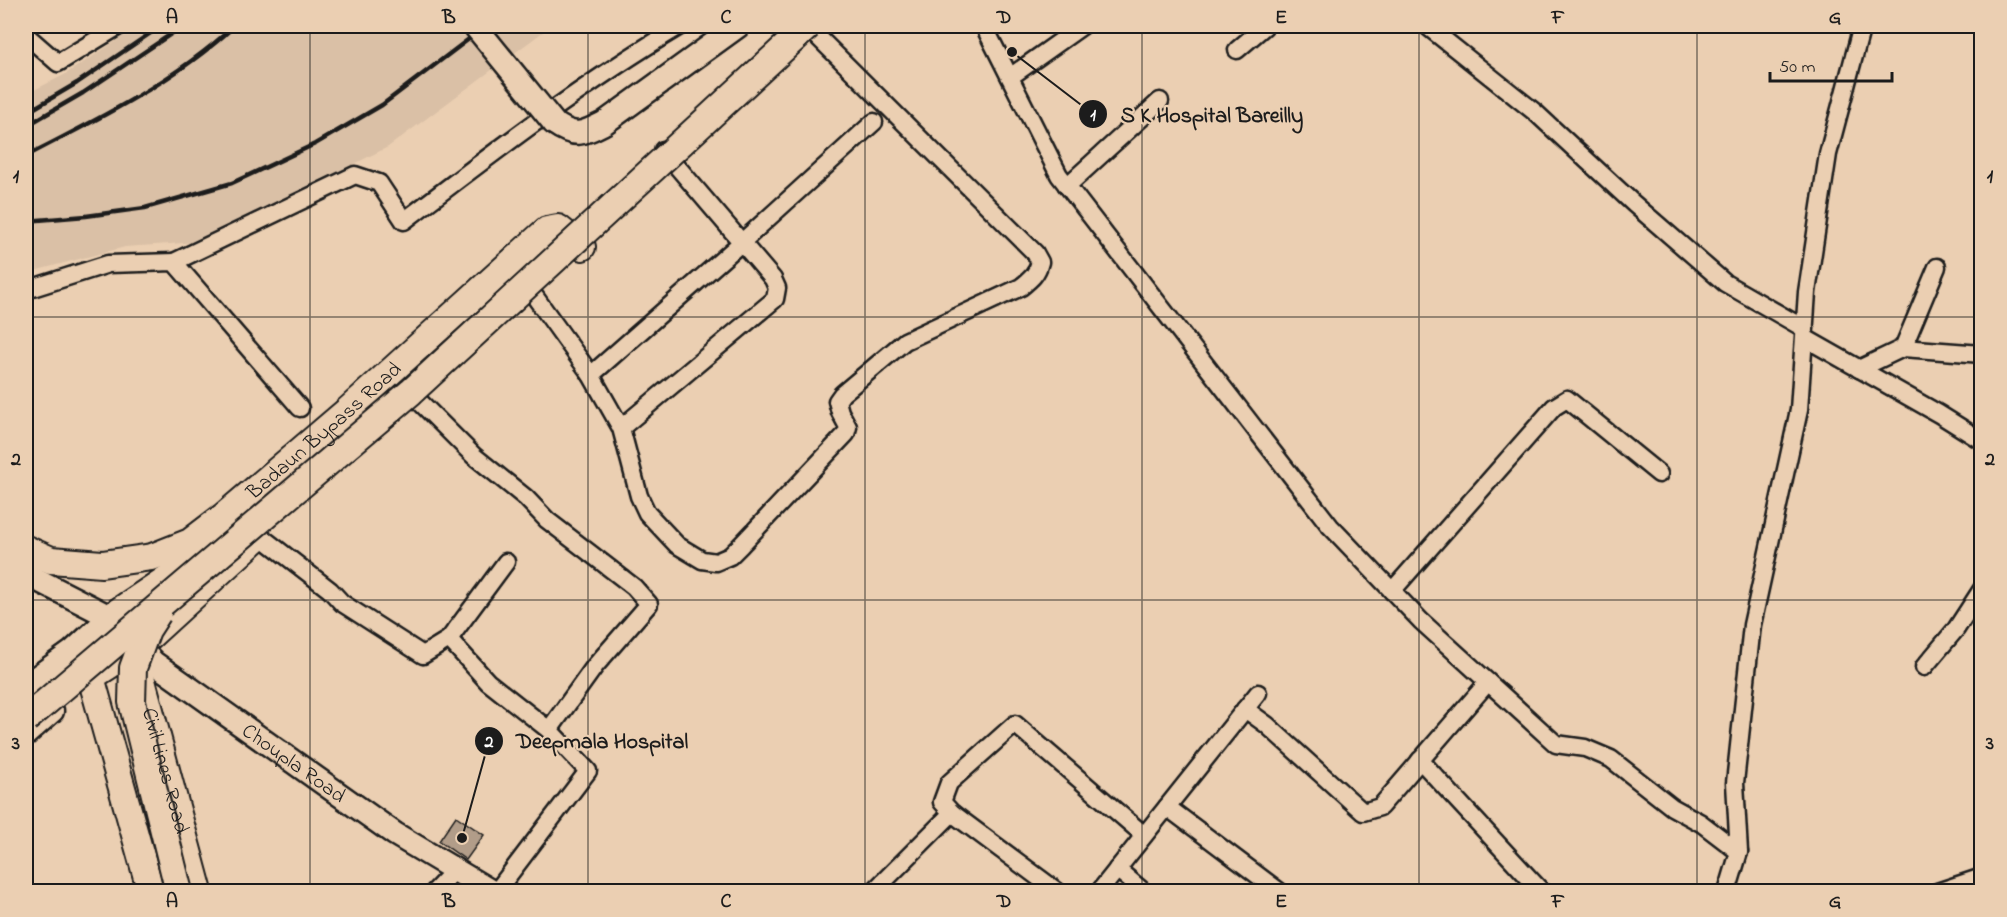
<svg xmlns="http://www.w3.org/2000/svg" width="2007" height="917" font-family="'Indie Flower',sans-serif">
<rect width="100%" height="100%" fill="#ebcfb2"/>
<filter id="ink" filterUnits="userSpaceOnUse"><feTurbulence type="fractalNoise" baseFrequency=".0167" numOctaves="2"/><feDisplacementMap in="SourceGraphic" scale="12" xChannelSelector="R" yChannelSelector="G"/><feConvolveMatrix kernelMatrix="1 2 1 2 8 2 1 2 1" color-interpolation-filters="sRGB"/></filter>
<g filter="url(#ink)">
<polygon fill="#dac0a6" points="139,26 551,26 388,147 199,242 125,247 26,273 26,94 64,75"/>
<polygon fill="#b29d89" stroke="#1c1c1c" stroke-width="1.5" points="456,816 484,835 466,860 439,841"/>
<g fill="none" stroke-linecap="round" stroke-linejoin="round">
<g stroke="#1c1c1c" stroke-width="21">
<g id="street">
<polyline points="984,26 1059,175 1330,526 1421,621 1556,744 1585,748 1611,759 1672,807 1701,823 1739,852"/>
<polyline points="1427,26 1536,113 1634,204 1725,283 1805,329"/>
<polyline points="26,35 58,63 119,26"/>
<polyline points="1237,50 1265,26"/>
<polyline points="1010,77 1082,26"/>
<polyline points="1067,186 1160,101"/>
<path d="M174,262L355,175L379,183L404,221C493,153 583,84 680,26"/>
<polyline points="26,290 108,264 174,262 300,408"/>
<path d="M533,294L591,375L621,428L639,496L647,513L677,545L702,560L716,562L730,556L741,545L846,434L848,427L840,412L837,401L842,394L905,341L1021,287C1031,279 1037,274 1040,262L1035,253L814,33"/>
<polyline points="1805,338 1939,414 1982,441"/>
<polyline points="1903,348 1982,354"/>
<polyline points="1859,369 1903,348 1937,267"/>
<polyline points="591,375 742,242 874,122"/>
<polyline points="415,397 474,456 526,498 547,520 634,587 649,604 595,666 549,730"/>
<polyline points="621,428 775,299 777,288 773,279 663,150"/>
<polyline points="259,535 330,590 342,603 423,655 449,639 506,562"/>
<polyline points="1392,591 1554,407 1567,399 1659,474"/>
<polyline points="449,639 488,682 549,730 588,771 496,892"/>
<polyline points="1924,667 1956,629 1982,589"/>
<polyline points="1245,709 1267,725 1363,812 1380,807 1488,682"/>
<polyline points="1420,760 1542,892"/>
<polyline points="1167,807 1280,892"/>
<polyline points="1117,869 1144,892"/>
<polyline points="434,892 455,870"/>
<polyline points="873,892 952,813"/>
<polyline points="1058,892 952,813 942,802 949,783 1015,724 1144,835"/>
<polyline points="1099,892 1258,693"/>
<polyline points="1727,892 1739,852 1735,783 1752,625 1799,410 1807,292 1828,154 1862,26"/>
<polyline points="1937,892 1982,877"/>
</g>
</g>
<g stroke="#1c1c1c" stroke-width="27">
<g id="secondary">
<path d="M554,123C575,138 582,134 604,123L738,26"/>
<path id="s1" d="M26,574L110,617L154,663L395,834L492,892"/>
<polyline points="26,685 72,652 110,617"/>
<polyline points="26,734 52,711"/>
</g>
</g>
<g stroke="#1c1c1c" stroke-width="30">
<g id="primary">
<path id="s2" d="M26,549L51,560L102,564L152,557L190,542L224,516L346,412L547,230L558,228L582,247"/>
<path id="s3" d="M139,657L141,677L199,892"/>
<polyline points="91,677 138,647 257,538"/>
<polyline points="151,892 91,677 95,654 110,617 221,542"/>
</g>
</g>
<use href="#street" stroke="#ebcfb2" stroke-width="16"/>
<use href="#secondary" stroke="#ebcfb2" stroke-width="22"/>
<use href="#primary" stroke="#ebcfb2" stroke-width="26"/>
<g stroke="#1c1c1c" stroke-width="4.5">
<polyline points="26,113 77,83 161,26"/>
<polyline points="26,126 83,93 183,26"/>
<path d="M26,156C95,121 177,80 234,26"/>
<polyline points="26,221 86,216 145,208 232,183 315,144 382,105 486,26"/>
</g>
<g stroke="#1c1c1c" stroke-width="27" stroke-linecap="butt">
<polyline id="secondary-bridge" points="475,26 554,123"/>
</g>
<g stroke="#1c1c1c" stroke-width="30" stroke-linecap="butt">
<g id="primary-bridge">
<polyline points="158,613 147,630 133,668 132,702 179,892"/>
<polyline points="26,719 411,392 808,26"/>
</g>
</g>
<use href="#secondary-bridge" stroke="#ebcfb2" stroke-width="22"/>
<use href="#primary-bridge" stroke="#ebcfb2" stroke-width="26"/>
</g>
</g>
<path fill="none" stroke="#1c1c1c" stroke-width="1.5" stroke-opacity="0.55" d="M310,26V892M588,26V892M865,26V892M1142,26V892M1419,26V892M1697,26V892M26,317H1982M26,600H1982"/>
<g text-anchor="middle" stroke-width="4.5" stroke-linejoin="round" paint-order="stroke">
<g font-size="21" fill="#1c1c1c" stroke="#ebcfb2">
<text dy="7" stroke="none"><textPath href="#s2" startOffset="344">Badaun Bypass Road</textPath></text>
<text dy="7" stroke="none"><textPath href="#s1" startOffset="330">Choupla Road</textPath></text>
<text dy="7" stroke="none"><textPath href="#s3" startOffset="117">Civil Lines Road</textPath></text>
</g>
</g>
<path fill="none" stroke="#1c1c1c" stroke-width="2" d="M1012 52L1093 114M462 838L489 741"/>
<g fill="#1c1c1c" stroke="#ebcfb2" stroke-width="2">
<circle cx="1012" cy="52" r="6"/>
<circle cx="462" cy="838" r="6"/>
<circle cx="1093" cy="114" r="15"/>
<circle cx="489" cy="741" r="15"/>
</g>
<g font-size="18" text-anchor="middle" font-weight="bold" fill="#fff">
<text x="1093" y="120">1</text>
<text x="489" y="747">2</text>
</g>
<g font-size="22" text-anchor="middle" font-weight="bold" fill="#1c1c1c" stroke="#ebcfb2" stroke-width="4.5" stroke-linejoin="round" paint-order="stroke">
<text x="1212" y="122">S K Hospital Bareilly</text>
<text x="602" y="748">Deepmala Hospital</text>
</g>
<rect width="2007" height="917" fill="none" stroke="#ebcfb2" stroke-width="66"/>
<path d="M1770 72v9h122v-9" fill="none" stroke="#1c1c1c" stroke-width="3"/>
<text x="1779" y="72" font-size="18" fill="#1c1c1c" stroke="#ebcfb2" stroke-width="4.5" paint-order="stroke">50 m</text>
<rect x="33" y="33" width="1941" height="851" fill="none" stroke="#1c1c1c" stroke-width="2"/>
<g font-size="20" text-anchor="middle" font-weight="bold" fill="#1c1c1c">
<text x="172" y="23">A</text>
<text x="449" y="23">B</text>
<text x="726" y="23">C</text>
<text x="1004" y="23">D</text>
<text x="1281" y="23">E</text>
<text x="1558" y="23">F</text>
<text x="1835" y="23">G</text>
<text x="16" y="182">1</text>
<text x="1990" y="182">1</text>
<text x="16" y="465">2</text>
<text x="1990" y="465">2</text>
<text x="16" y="749">3</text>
<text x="1990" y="749">3</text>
<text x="172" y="907">A</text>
<text x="449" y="907">B</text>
<text x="726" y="907">C</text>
<text x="1004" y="907">D</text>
<text x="1281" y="907">E</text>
<text x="1558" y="907">F</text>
<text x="1835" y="907">G</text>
</g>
</svg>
